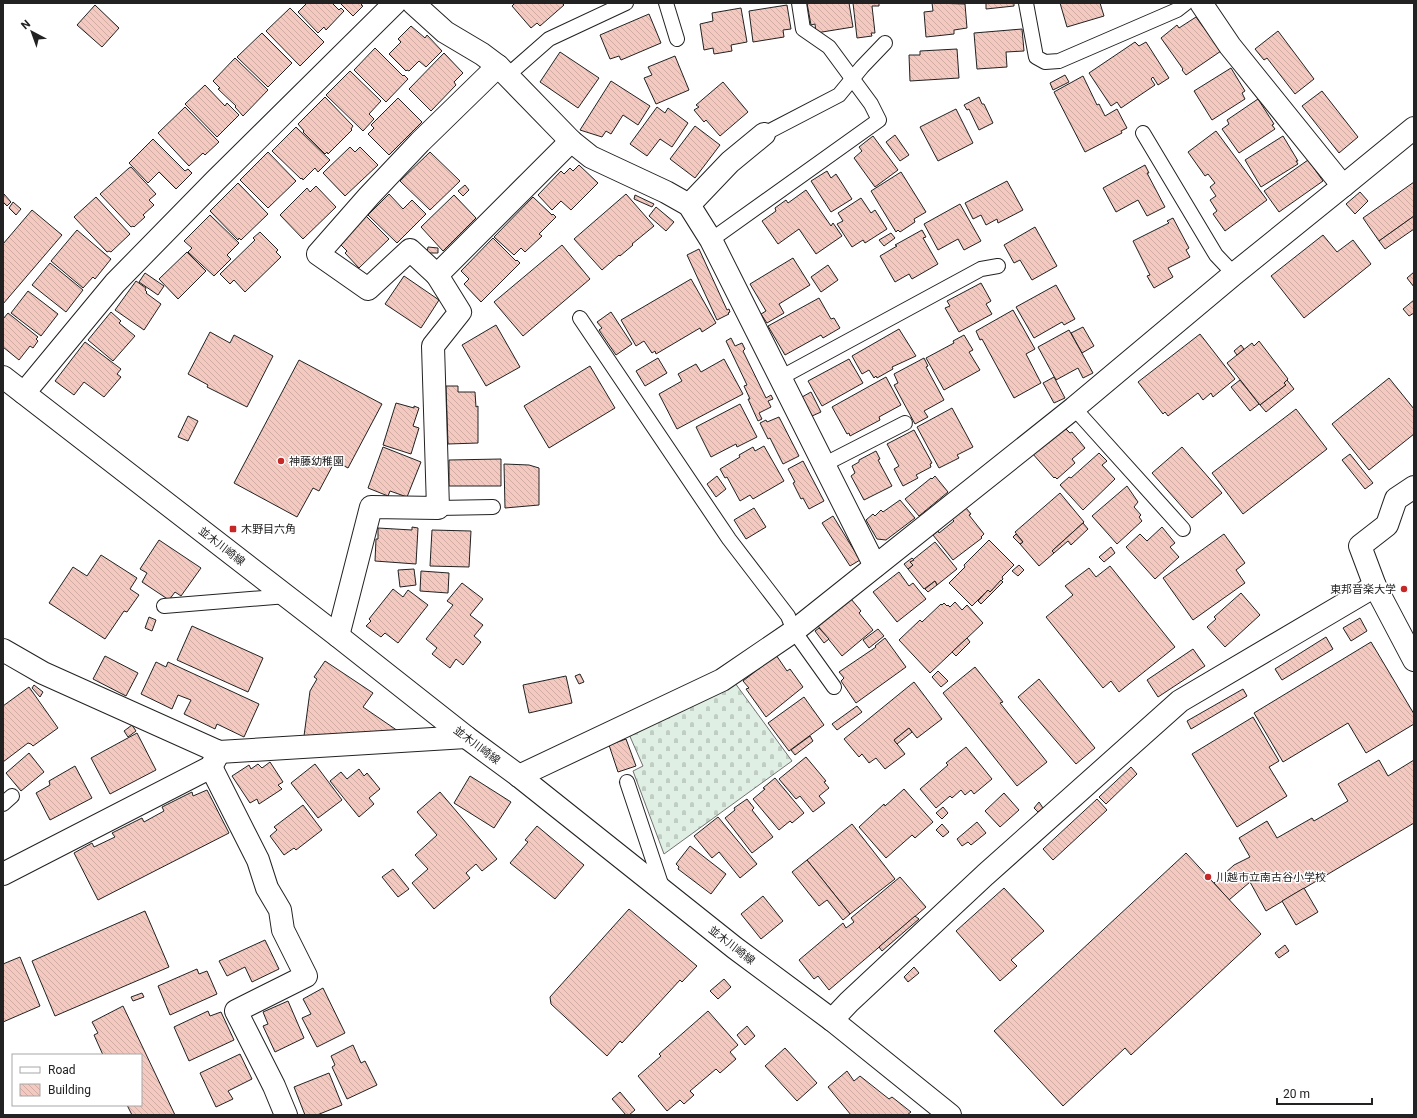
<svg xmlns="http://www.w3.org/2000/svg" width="1417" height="1118" font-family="Roboto,'Noto Sans JP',sans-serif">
<defs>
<pattern id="cemetery-stones" width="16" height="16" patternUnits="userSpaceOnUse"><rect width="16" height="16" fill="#e0efe3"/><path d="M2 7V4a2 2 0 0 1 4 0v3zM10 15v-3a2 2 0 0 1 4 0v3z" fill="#c0cdc2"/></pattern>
<pattern id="building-back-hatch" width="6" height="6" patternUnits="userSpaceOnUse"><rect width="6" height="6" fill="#f3c9c0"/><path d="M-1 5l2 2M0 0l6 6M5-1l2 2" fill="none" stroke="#d0aca5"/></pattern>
</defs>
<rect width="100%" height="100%" fill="#fff"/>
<polygon fill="url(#cemetery-stones)" stroke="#6f6f6f" points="735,683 792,761 664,854 633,771 643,766 628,732"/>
<g fill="url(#building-back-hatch)" stroke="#222">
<polygon points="307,3 332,3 339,10 341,8 344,11 326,30 324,27 318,33 298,12"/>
<polygon points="340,3 363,3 361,5 363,6 353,16"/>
<polygon points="515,3 562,3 564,5 540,26 537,23 531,28 512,6"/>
<polygon points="807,3 849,3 853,27 816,33 815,24 811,25"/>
<polygon points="853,3 879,3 879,6 872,6 875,33 871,33 872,36 857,38"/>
<polygon points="932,3 965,4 967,28 954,30 954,34 926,37 924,12 933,11"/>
<polygon points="986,3 1014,3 1014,6 986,9"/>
<polygon points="1060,3 1100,3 1104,16 1067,27"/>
<polygon points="95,5 119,28 102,47 77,25"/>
<polygon points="787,5 791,29 783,30 784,37 753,42 749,11"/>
<polygon points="290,8 324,42 300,66 266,31"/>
<polygon points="741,8 747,42 731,45 732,51 714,54 713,48 704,50 700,24 713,21 712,13"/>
<polygon points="649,14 661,43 621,60 619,56 610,59 600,35"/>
<polygon points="1196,17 1221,51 1186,75 1182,70 1183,69 1161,38 1177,25 1179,28"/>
<polygon points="411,26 425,38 427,35 442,51 426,67 419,61 409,71 407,70 406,71 389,54 401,42 398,39"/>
<polygon points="1022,29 1024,51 1006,52 1007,67 977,69 974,33"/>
<polygon points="1278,31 1314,79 1295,94 1267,58 1264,60 1255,49"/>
<polygon points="262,33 292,63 268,87 237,57"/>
<polygon points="1135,42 1139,46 1146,42 1169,78 1158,85 1153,77 1151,79 1155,85 1121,108 1117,102 1111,106 1089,73"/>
<polygon points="375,48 403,76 404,75 408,79 386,102 354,70"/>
<polygon points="957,49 959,78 910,81 909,55 920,55 920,51"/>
<polygon points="560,52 599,78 578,108 540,82"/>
<polygon points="444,53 463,73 454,82 456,85 431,111 409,89"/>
<polygon points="675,56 689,90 656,104 644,78 652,75 648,67"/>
<polygon points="235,58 268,90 243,116 235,107 236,106 218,89 220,88 213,81"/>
<polygon points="1231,68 1245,91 1242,93 1245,99 1212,120 1194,91"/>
<polygon points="350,71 381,101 369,114 374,119 363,131 326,95"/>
<polygon points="1065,75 1069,82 1053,90 1050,83"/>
<polygon points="1083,76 1097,105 1099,104 1105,116 1117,109 1127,128 1121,131 1122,133 1085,152 1054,92"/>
<polygon points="611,81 650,106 638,125 623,115 611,134 606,131 602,137 580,130"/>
<polygon points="723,82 748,112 720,136 706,120 704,122 694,110 699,107 696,105"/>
<polygon points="205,85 225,106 227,103 239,115 217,137 185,104"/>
<polygon points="1322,91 1358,137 1339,153 1302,106"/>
<polygon points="325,97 353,126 351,129 352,130 328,154 327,152 325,154 303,132 304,131 298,124"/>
<polygon points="979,97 982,104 984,104 993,123 979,130 969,109 967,110 964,105"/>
<polygon points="398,98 422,122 389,155 368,134 374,128 371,125"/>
<polygon points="1258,99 1274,124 1272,125 1275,129 1239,153 1222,129 1229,124 1227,120"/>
<polygon points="185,107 219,142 205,155 203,153 189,166 158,133"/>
<polygon points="657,107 665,113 668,108 688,123 672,147 660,139 647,156 630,144"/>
<polygon points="956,109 973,143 938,161 920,127"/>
<polygon points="695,126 720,145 695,178 670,159"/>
<polygon points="296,127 330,160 318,172 315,168 303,180 302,178 301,179 272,151"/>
<polygon points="1216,131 1267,200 1225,231 1213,214 1217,211 1210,200 1216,196 1210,187 1215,183 1208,174 1205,176 1188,152"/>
<polygon points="895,135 909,155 900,161 886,142"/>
<polygon points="873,136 898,170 875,187 854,158 862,151 859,147"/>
<polygon points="1283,136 1298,161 1296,161 1298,164 1261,187 1245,160"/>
<polygon points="153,139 185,171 188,169 192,173 176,189 159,172 148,183 129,163"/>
<polygon points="350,147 355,152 360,147 378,165 345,196 323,173"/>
<polygon points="268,152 296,181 268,208 240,180"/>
<polygon points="430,152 460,181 430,210 400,181"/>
<polygon points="1308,160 1323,181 1279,212 1264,191"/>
<polygon points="579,165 598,183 571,210 561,201 552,210 538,195 561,171 564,174 570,168 573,171"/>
<polygon points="1145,165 1149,173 1147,173 1165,207 1147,216 1138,200 1116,212 1103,188"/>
<polygon points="131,167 156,194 149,200 154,205 143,215 145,217 134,227 133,226 131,227 100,194 129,168"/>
<polygon points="827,171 831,178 836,174 852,199 831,212 811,181"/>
<polygon points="901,172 926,212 914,219 915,222 900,232 898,230 896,232 871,191"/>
<polygon points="1007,181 1023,210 998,223 997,219 986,225 981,215 973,219 965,203"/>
<polygon points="1414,182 1414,216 1379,241 1363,218"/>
<polygon points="238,183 268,214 241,240 239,238 238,240 210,211"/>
<polygon points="465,185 469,190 463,196 458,191"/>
<polygon points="316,186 336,207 303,239 280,215 307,188 310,192"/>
<polygon points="806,190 831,226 833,223 842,236 816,254 799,229 778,244 762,221 776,211 775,208 786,200 788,203"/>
<polygon points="1360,192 1368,201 1355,214 1346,204"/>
<polygon points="4,194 11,202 7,206 3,202"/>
<polygon points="389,194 403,209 412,200 426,214 397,243 368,215"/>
<polygon points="626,194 654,226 632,244 633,245 620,256 619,255 602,270 574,239"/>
<polygon points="454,195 476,218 443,251 421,227"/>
<polygon points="635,195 654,204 652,207 634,199"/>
<polygon points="96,197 130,234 111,252 109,251 107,252 74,217"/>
<polygon points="533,197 552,215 553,214 556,217 539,234 542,236 525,252 521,248 514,255 494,237"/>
<polygon points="861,198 871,213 875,210 887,229 865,243 863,240 852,247 837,224 843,221 838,213"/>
<polygon points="13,202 21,209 16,215 9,208"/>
<polygon points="960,204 981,241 964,250 958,239 938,250 924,224"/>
<polygon points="656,207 674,222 666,231 649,216"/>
<polygon points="32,210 62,235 3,304 3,244"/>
<polygon points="210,215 239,243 227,255 231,259 214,276 188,252 192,248 184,241"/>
<polygon points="365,215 389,239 359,268 345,253 347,251 341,245 347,238 345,235"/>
<polygon points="1414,216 1414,229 1385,249 1379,241"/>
<polygon points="1173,218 1189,248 1186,250 1190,257 1168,268 1173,277 1154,288 1147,276 1150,275 1133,241 1169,223 1167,221"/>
<polygon points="1035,227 1057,266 1032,280 1020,260 1014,263 1004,245"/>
<polygon points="77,230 111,259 95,279 93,277 83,288 51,261"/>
<polygon points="922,230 926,237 923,238 938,264 912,279 909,274 895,282 880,256 897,246 895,245"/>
<polygon points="260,232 278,250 276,252 281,257 245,292 234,280 230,284 220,274 255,240 253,238"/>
<polygon points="891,233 895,238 884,246 879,240"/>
<polygon points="1323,235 1337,252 1353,240 1371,264 1304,318 1271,276"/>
<polygon points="493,238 516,261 517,260 520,263 481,302 464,284 469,279 461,271"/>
<polygon points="562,245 590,279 523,336 494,302"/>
<polygon points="428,247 438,248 438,253 427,253"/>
<polygon points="699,249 727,310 729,309 730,312 728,313 729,314 717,320 687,255"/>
<polygon points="187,252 206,271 178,299 159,279"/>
<polygon points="793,258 810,285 779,304 784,313 767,323 761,314 766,311 750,284"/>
<polygon points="50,263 83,290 66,312 32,285"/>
<polygon points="828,265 838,280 821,292 811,277"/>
<polygon points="1414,272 1414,287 1407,278"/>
<polygon points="145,273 164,286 158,295 139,282"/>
<polygon points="404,276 439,300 421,328 385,304"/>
<polygon points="691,279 716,323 702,332 700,328 656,354 655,351 652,353 644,341 636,346 621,320"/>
<polygon points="136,281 146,288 145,290 147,292 146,293 161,304 144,330 115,310"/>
<polygon points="981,283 991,301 986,304 992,314 959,332 945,308 950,306 947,301"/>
<polygon points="1056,285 1075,319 1064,325 1062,322 1034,338 1016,307"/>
<polygon points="28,291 58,314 41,336 11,313"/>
<polygon points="819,298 831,319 834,318 840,328 823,338 821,335 785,355 768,326"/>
<polygon points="1414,300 1414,313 1409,316 1403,309"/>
<polygon points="1013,310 1035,349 1026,354 1041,383 1014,398 982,339 980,340 976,331"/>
<polygon points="111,312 121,321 119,323 135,336 113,361 88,340"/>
<polygon points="611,312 632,344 616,355 599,330 602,328 597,322"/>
<polygon points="8,313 38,337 36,339 38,341 33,348 30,346 19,360 3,347 3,319"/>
<polygon points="496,325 520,367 486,386 462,345"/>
<polygon points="1083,327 1094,346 1082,353 1071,333"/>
<polygon points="899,329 916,356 892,367 893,369 877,378 876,376 874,378 869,370 862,374 852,356"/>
<polygon points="1069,330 1093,373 1083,378 1078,368 1056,380 1038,347"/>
<polygon points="210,332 230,343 234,335 273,356 247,407 207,387 208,385 188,374"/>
<polygon points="1200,334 1235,379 1213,397 1211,393 1203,400 1198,393 1168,416 1165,412 1163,414 1138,382"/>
<polygon points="964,335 973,350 969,352 980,370 944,390 926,358 954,343 953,341"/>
<polygon points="731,338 735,346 742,343 745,349 743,351 766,398 771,395 773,399 768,401 771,407 759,413 762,419 758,421 748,399 750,399 744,386 747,385 726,341"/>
<polygon points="1259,341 1288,379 1284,383 1286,385 1260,405 1227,363 1252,343 1254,346"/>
<polygon points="85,342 121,369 117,374 121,377 104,397 84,382 74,395 55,381"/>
<polygon points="1241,345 1244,349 1237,355 1234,351"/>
<polygon points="658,358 667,373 645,386 636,371"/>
<polygon points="924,358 928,366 926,367 944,400 924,411 928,417 915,424 894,385 898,383 894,374"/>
<polygon points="724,359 743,394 677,429 659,394 682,381 678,374 696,364 701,372"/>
<polygon points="849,359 863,383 822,406 808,381"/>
<polygon points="299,360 382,404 348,468 335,461 319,491 313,488 297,517 234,483"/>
<polygon points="590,366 615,408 549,448 524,406"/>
<polygon points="886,377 901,405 879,417 880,420 850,436 849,433 847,434 832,407"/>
<polygon points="1054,377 1065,398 1054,403 1043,383"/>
<polygon points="1389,378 1414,409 1414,434 1369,470 1332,424"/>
<polygon points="1240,380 1259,404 1250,411 1231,387"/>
<polygon points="1287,380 1294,389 1266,412 1260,405 1286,385 1284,383"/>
<polygon points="446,386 458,386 458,392 475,392 476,407 478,406 478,443 448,444"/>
<polygon points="811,392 821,412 812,416 802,397"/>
<polygon points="396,403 414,408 414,406 419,408 413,426 419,428 411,454 383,445"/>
<polygon points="740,404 757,437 737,447 736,444 711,457 696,427"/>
<polygon points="952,408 973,447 957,455 959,458 939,468 917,427"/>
<polygon points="1296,409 1327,449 1243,514 1212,473"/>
<polygon points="188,416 198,421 188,441 178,437"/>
<polygon points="779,417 799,456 783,464 770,438 768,439 760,423 766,420 767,422"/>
<polygon points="1064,427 1070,433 1072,432 1085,448 1072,459 1075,463 1057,479 1055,477 1054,478 1032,453"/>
<polygon points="914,430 932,463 930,464 931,467 916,475 918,478 903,486 894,469 899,466 887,444"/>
<polygon points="764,446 784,481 753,499 750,495 740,501 727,477 725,478 720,469 740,457 739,455 753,447 755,451"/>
<polygon points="383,447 421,462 407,497 390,491 388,496 368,488"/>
<polygon points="1182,447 1222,493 1192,518 1152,473"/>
<polygon points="876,451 880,459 878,460 892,486 864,500 851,476 855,473 852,466 859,462 859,460"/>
<polygon points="1099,453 1107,461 1102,465 1115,479 1083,510 1060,485 1069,477 1071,478"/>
<polygon points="1350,454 1373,483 1365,489 1342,460"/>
<polygon points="501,459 501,486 449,486 449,460"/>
<polygon points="803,461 824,501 809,509 803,498 801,499 793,483 795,482 788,469"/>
<polygon points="504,464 529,465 539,468 539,505 505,508"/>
<polygon points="717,476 726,489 716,497 707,484"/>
<polygon points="935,476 948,492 919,516 905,499 931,478 932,479"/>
<polygon points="1127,486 1138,502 1134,507 1141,515 1139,517 1142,521 1117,544 1092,516"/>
<polygon points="1060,493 1084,522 1052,551 1054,553 1039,566 1020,544 1023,542 1015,532"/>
<polygon points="900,500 915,518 886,540 877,539 866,520 873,514 875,516 881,510 883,512"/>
<polygon points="754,508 766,527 746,539 734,520"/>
<polygon points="966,508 971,514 969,515 984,534 981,537 982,538 953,560 933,535 938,531 939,533 954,521 952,519"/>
<polygon points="833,516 860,560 850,566 822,523"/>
<polygon points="1083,523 1088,529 1071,545 1068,541 1054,553 1052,551"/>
<polygon points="412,527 418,528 416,564 375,561 376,539 378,539 378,528 412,530"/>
<polygon points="1162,527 1175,543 1170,547 1179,557 1155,579 1126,547 1140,534 1147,541"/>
<polygon points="432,530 471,531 469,567 430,566"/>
<polygon points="1016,534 1023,542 1020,544 1013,537"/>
<polygon points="1224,534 1245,563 1236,570 1245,583 1193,620 1163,578"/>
<polygon points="159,540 201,568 181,596 175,592 169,600 142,582 147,573 140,569"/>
<polygon points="989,540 1014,565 1002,577 1003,579 990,592 988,590 972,606 949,583 965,567 964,565"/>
<polygon points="935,542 957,569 937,585 935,581 924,589 908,569 913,565 910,562"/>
<polygon points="1111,547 1115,553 1104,562 1099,557"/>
<polygon points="101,555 137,578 130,589 139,595 127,612 124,611 105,639 49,603 73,567 87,576"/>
<polygon points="912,558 914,560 910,562 913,565 908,569 904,564"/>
<polygon points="1019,565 1024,570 1018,576 1012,571"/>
<polygon points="1110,566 1175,647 1119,692 1111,681 1103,688 1046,617 1073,595 1065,586 1089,568 1096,577"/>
<polygon points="414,569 416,585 400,587 398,570"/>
<polygon points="421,571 449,573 448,593 420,591"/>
<polygon points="899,572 909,586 913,583 926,599 897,622 873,592"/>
<polygon points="1001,580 1003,582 981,604 978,601 988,590 990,592"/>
<polygon points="935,581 937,585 928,592 925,589"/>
<polygon points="462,583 483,599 470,615 483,625 474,636 481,642 463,665 456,659 450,668 432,654 437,648 426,639 453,605 447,601"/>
<polygon points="393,589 403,597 408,590 428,605 398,643 385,633 381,637 366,626 371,621 369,619"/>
<polygon points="1241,593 1260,615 1225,647 1207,627 1216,619 1214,617"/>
<polygon points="851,599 861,611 859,613 873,630 842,656 818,626"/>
<polygon points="955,602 962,610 967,605 983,623 930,673 899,640 920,620 922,622 941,604 942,605 944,603 947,606 948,605 950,607"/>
<polygon points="149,617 156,620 152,631 145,628"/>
<polygon points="1360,618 1367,631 1351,641 1343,628"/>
<polygon points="192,626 263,658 248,692 177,660"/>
<polygon points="819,628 829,639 824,643 815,631"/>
<polygon points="878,629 884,636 869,648 863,640"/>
<polygon points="1326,637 1333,649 1282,680 1275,669"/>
<polygon points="885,638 906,667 856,703 841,681 844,678 839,672 876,647 875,646"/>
<polygon points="967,638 970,642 956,656 952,652"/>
<polygon points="1371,642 1414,714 1414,724 1366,753 1348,723 1283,762 1254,713"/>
<polygon points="1193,649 1205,666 1158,697 1147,680"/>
<polygon points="776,655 787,671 790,669 803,687 766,717 746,689 749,688 743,681"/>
<polygon points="105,656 138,673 126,696 93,679"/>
<polygon points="325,661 373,693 363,707 398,731 304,736 310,691 317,679 314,677"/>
<polygon points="156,662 166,667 168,662 259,704 244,737 217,724 215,729 184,714 191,700 178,695 172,709 141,694"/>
<polygon points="975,667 1003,702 1000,703 1047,762 1017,786 943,693"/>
<polygon points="938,671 948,681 941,687 932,677"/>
<polygon points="580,674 584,682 579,684 575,676"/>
<polygon points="566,676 572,703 529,713 523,685"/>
<polygon points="1039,679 1095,748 1076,764 1018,697"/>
<polygon points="914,682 942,719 917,738 909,728 894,740 905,754 885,769 876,758 869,763 862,754 859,757 844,739"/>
<polygon points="34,685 43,692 40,697 32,688"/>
<polygon points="29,687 58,728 33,746 31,744 28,743 3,762 3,706"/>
<polygon points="1243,689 1247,696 1191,729 1187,721"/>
<polygon points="804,697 824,725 789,751 768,723"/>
<polygon points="857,706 862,712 837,730 832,724"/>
<polygon points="1253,717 1279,761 1269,767 1287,796 1237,827 1192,754"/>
<polygon points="132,725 136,731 128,737 124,731"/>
<polygon points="909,728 912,732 897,744 894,740"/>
<polygon points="137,733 156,770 110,794 91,758"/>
<polygon points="810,736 813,741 795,755 791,750"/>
<polygon points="626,739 636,766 618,772 609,745"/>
<polygon points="966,747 992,779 974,794 971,790 965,795 961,790 952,798 950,796 936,808 920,789 948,765 946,763"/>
<polygon points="29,753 44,772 21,791 6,773"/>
<polygon points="806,757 826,781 824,782 829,788 819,796 825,803 813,812 800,796 796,799 779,779"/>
<polygon points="1379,760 1388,776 1414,760 1414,823 1266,911 1250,882 1229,900 1214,883 1234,865 1250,857 1239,838 1267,821 1277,838 1312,818 1314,821 1348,801 1338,784"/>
<polygon points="270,762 283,782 278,785 282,789 259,804 257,799 250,803 232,776 249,765 251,769 258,764 262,768"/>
<polygon points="315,764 342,800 318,818 291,783"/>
<polygon points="75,766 92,798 50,820 36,793 50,785 49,781"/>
<polygon points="1131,767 1137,774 1106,804 1099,797"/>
<polygon points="359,769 364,776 367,773 380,789 369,798 374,804 359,817 330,781 341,772 347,779"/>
<polygon points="470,776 511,802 494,828 454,803"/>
<polygon points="775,778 804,813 792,823 790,821 779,830 753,799 765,789 763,788"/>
<polygon points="904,789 933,822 915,838 912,835 886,858 859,827 884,804 885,806"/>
<polygon points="207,790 229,833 98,900 74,853 92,843 94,847 115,837 112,833 142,818 144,822 164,811 162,807 192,792 193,796"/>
<polygon points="440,792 497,859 482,871 476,864 466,873 470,878 434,909 412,883 428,869 415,855 437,835 417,812"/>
<polygon points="1004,793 1019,810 1000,827 985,811"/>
<polygon points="747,799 754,808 752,810 773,837 752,853 725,818 735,810 734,808"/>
<polygon points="1097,799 1107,810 1053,860 1043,849"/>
<polygon points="1039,802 1043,808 1038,812 1034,808"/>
<polygon points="303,805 322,830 296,850 294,848 284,855 270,836 277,830 274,827"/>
<polygon points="943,807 948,813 942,819 936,813"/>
<polygon points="718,817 757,864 740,878 719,852 712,858 694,836"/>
<polygon points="977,822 986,833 971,845 968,842 962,846 957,839"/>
<polygon points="852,824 895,879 850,914 807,860"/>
<polygon points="942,824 949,832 943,837 936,830"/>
<polygon points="537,826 584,865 555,899 510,863 528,842 525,840"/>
<polygon points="690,846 726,874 711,894 678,869 679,867 676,864"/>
<polygon points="1186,853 1261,934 1131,1055 1125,1048 1063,1106 994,1031"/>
<polygon points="807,860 850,914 843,920 827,900 819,906 792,872"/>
<polygon points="393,869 409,889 398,897 382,877"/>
<polygon points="900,877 926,907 829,990 818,976 814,979 799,960 843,923 846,928 854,922 851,918"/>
<polygon points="1004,888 1044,931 1011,960 1017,966 1000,981 956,931"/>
<polygon points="1304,888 1318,912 1296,925 1282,901"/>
<polygon points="763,896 783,921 761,939 741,914"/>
<polygon points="629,909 697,966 682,982 680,980 622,1043 620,1041 607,1056 551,1004 550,997"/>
<polygon points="145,911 169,967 55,1016 32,961"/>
<polygon points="915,916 919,919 882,951 879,947"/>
<polygon points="265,940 279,969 252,982 245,967 227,976 219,961"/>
<polygon points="1285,945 1289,951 1279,958 1275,953"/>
<polygon points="20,957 40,1006 3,1022 3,964"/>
<polygon points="914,967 919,973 908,982 904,977"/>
<polygon points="197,969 199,974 207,971 217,994 170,1015 158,986"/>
<polygon points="724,979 731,987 718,999 710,991"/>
<polygon points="323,988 345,1033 317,1047 302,1018 311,1014 303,999"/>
<polygon points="142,993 144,997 133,1001 131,997"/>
<polygon points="288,1001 304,1038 275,1052 263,1026 268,1024 263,1012"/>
<polygon points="123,1006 175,1115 132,1115 127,1105 141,1105 141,1055 103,1055 94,1035 98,1033 92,1022"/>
<polygon points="208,1011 210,1016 221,1012 234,1040 189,1061 174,1027"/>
<polygon points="708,1011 738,1045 730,1052 736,1059 720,1073 716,1069 690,1091 694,1095 684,1104 680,1100 667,1111 638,1076 661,1056 659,1054"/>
<polygon points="747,1026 755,1036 745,1045 737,1035"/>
<polygon points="353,1045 361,1063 365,1061 377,1085 347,1099 332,1067 335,1065 331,1056"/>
<polygon points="785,1048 817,1083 797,1101 765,1066"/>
<polygon points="240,1054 252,1079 228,1091 233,1099 216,1107 200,1073"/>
<polygon points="847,1071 854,1081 860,1076 889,1099 892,1097 911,1112 907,1115 851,1115 828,1087"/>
<polygon points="329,1073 342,1105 317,1115 305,1115 294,1087"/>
<polygon points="620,1092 635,1110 629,1115 626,1115 612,1099"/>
</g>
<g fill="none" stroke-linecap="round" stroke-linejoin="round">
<g stroke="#222" stroke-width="16">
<g id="lane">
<polyline points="666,3 677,39"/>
<polyline points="1026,3 1036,57 1045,62 1059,61 1177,10 1186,3"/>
<polyline points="508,75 549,39 626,3"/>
<polyline points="1143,133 1216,255 1234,274"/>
<polyline points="764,134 839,95 862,67 885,43"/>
<polyline points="711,240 879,120 871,104 829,47 803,29 799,3"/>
<polyline points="580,318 729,539 788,616 794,631 834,687"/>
<polyline points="780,378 981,269 998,266"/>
<polyline points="1074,408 1183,529"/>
<polyline points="823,465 905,423"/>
<polyline points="438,508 493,507"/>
<polyline points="164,606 287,596"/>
<polyline points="627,782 663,890"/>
<polyline points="3,804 12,796"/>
</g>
</g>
<g stroke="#222" stroke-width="24">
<g id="street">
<polyline points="413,3 445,32 482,54 498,66 571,141 591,157 666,192 689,205 711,240 875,566"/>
<polyline points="1343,186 1414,128"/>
<polyline points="689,205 730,162 764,134"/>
<polyline points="437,275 410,250 368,289 318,254 369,196 420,142 498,66"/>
<polyline points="24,393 115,283 215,181 395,3"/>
<polyline points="1414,487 1396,499 1387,525 1360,546 1375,586 1414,660"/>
<polyline points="338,636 371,507 438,508 433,346 460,312 437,275 571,141"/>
<polyline points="3,650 43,673 219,752 466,737"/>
<polyline points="211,767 258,860 267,888 280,910 283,930 306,976 236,1011 274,1086 286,1115"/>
<polyline points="519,776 722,680 794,631 1074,408 1234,274 1343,186 1230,46 1201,3"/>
<polyline points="3,874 211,767 218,754"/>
<polyline points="832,1020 849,1002 985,875 1180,701 1375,586"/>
</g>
</g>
<g stroke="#222" stroke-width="24">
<polyline id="secondary" points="3,377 338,636 466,737 519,776 735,948 832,1020 950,1115"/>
</g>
<use href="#lane" stroke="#fff" stroke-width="14"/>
<use href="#street" stroke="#fff" stroke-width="22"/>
<use href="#secondary" stroke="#fff" stroke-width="22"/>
</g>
<g fill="#c62828" stroke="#fff" stroke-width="1.5">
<circle cx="281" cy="461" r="4"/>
<rect x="229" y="525" width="8" height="8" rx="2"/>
<circle cx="1404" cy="589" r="4"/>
<circle cx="1208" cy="877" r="4"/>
</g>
<g text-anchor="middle" stroke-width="3" stroke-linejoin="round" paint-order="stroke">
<g font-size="11" fill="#222" stroke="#fff" text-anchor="start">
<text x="289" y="465">神藤幼稚園</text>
<text x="241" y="533">木野目六角</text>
<text x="1396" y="593" text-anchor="end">東邦音楽大学</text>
<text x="1216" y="881">川越市立南古谷小学校</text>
</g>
<g font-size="11" fill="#222" stroke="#fff">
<text transform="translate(222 546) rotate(38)" y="4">並木川崎線</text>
<text transform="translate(477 745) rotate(37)" y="4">並木川崎線</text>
<text transform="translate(732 945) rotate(38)" y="4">並木川崎線</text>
</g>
</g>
<rect width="1417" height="1118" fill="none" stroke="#222222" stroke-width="8"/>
<rect x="12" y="1054" width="130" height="52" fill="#ffffff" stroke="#a7a7a7"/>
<rect x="20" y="1067" width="20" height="6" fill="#ffffff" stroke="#a7a7a7"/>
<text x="48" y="1074" font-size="12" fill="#222222">Road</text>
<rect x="20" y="1084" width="20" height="12" fill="url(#building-back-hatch)" stroke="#a7a7a7"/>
<text x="48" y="1094" font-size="12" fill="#222222">Building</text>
<g transform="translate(32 32) rotate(319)" stroke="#ffffff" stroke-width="3" paint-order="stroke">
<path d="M0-3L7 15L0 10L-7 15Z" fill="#222222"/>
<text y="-6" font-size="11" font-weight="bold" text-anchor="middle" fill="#222222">N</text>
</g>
<path d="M1277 1098v6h95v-6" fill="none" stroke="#222222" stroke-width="2"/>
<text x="1283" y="1098" font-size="12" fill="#222222" stroke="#ffffff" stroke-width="3" paint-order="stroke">20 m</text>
</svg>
